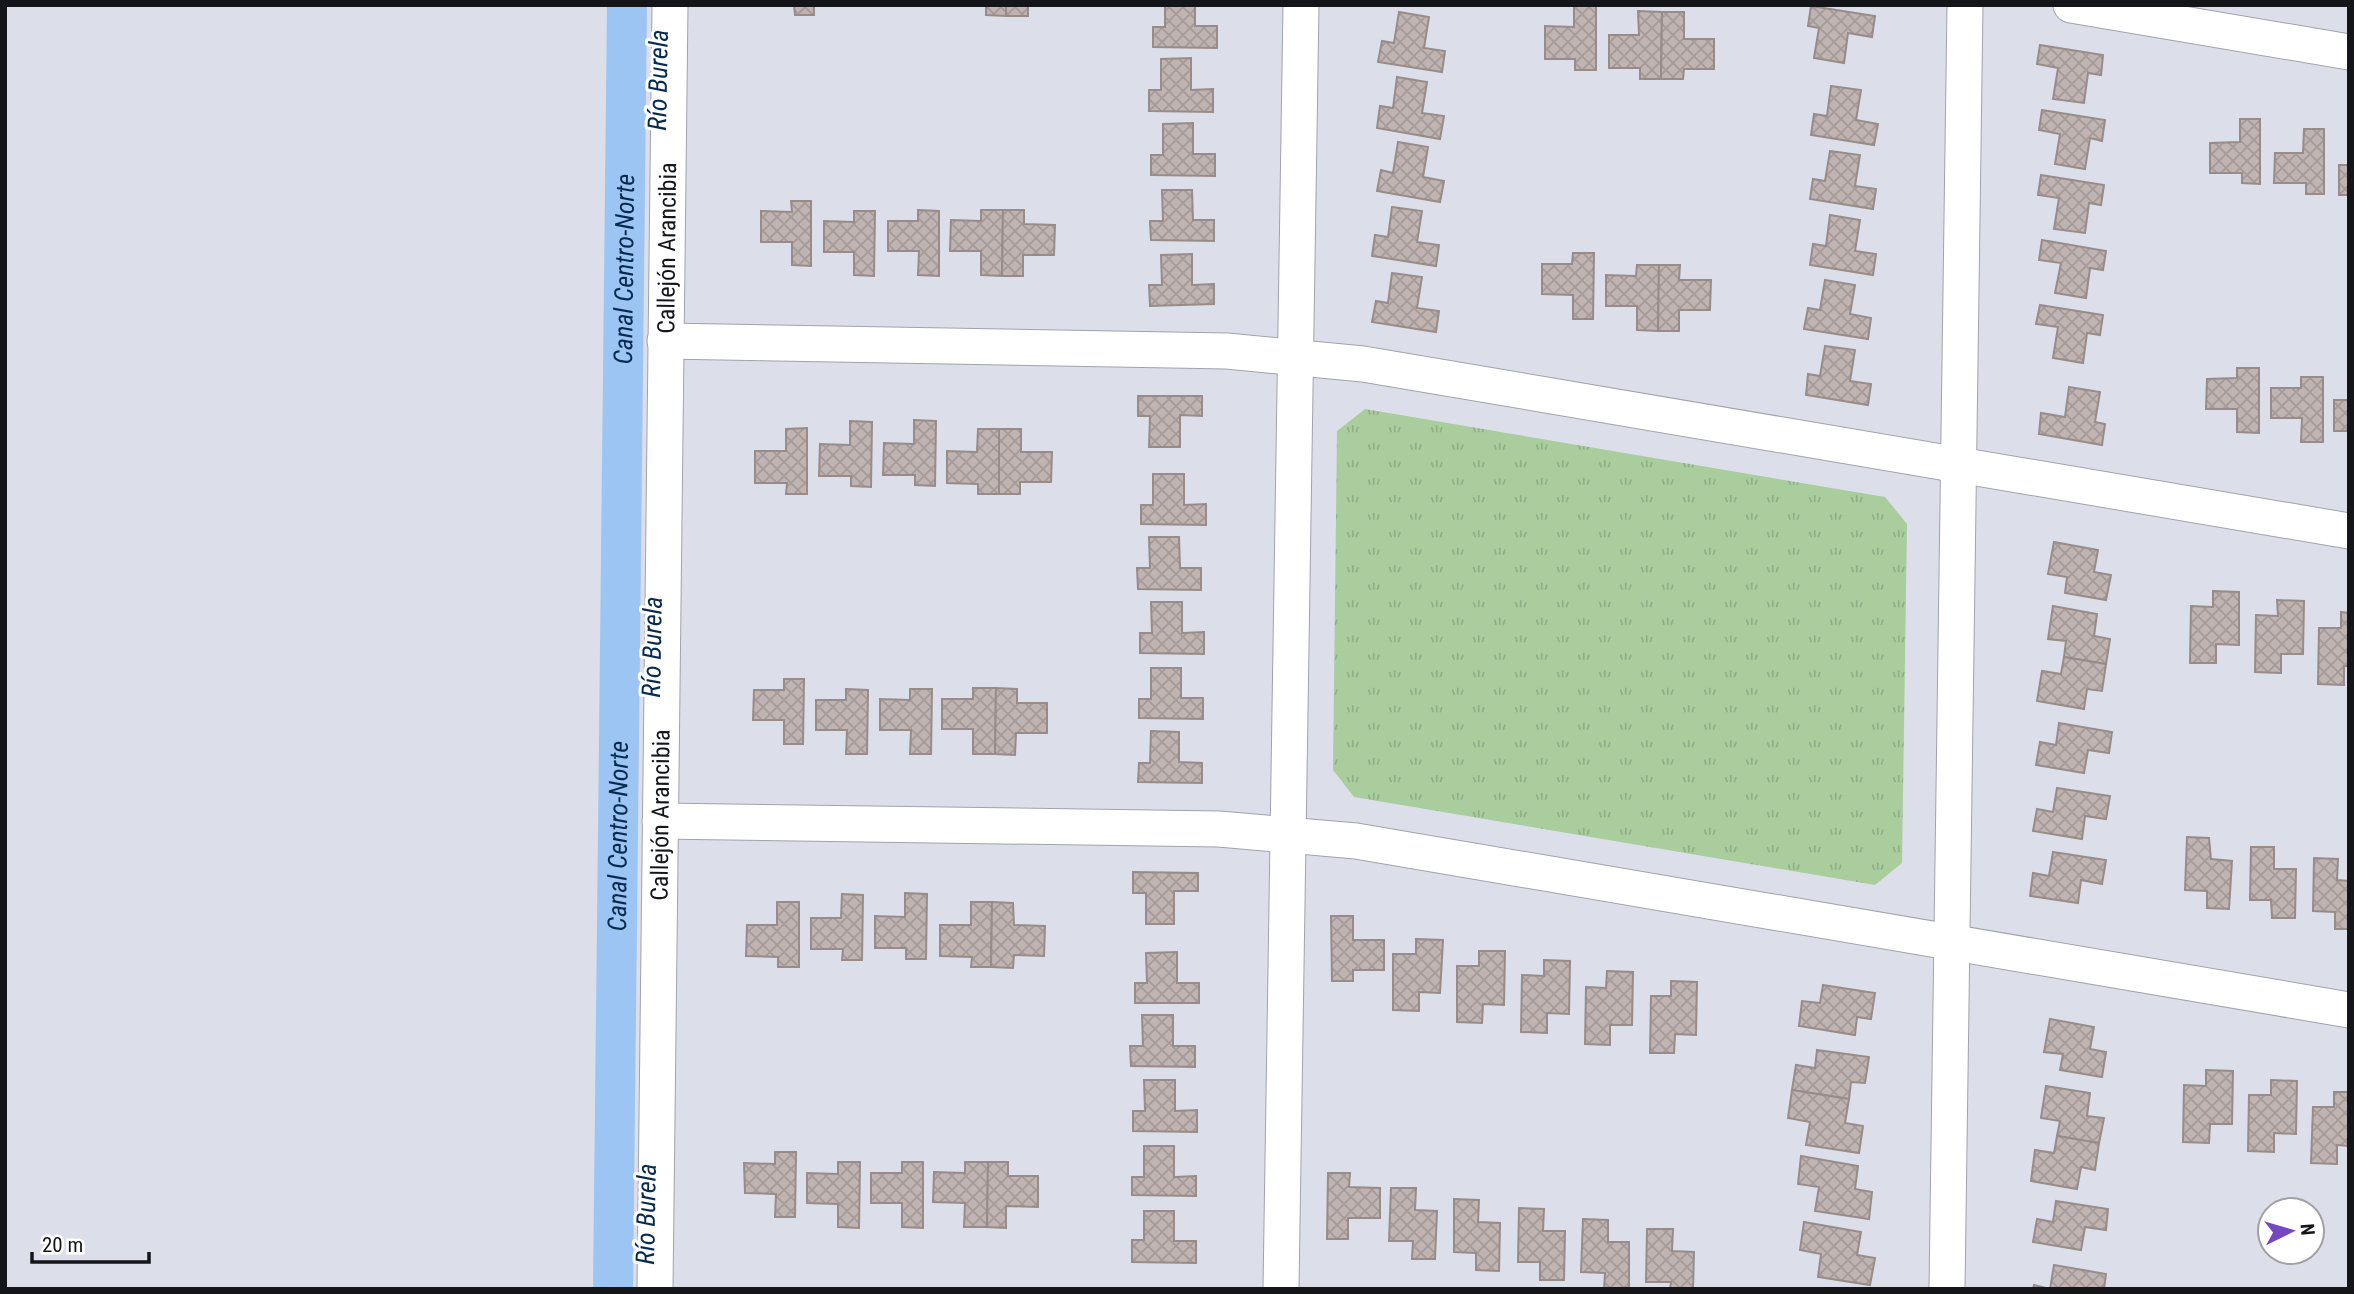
<svg xmlns="http://www.w3.org/2000/svg" width="2354" height="1294" font-family="'Roboto Condensed',sans-serif">
<defs>
<pattern id="park-tufts" width="24" height="20" patternUnits="userSpaceOnUse" patternTransform="scale(1.75)"><rect width="24" height="20" fill="#aacd9e"/><path d="M3 7l-1-3M5 7V3M7 7l1-3M15 17l-1-3M17 17v-4M19 17l1-3" fill="none" stroke="#91af87"/></pattern>
<pattern id="building-cross-hatch" width="8" height="8" patternUnits="userSpaceOnUse" patternTransform="scale(1.75)"><rect width="8" height="8" fill="#c0b4b2"/><path d="M0 0l8 8M0 8l8-8" fill="none" stroke="#a49a98"/></pattern>
</defs>
<rect width="100%" height="100%" fill="#dcdfe9"/>
<polygon fill="url(#park-tufts)" points="1365,409 1885,497 1907,524 1902,863 1875,885 1354,797 1333,770 1337,431"/>
<g fill="none" stroke-linecap="round" stroke-linejoin="round">
<path stroke="#9cc5f4" stroke-width="40" id="s1" d="M613,1289L627,5"/>
</g>
<g fill="url(#building-cross-hatch)" stroke="#978c89" stroke-width="2">
<polygon points="794,5 814,5 814,15 795,15"/>
<polygon points="986,5 1006,5 1006,16 986,15"/>
<rect x="1006" y="5" width="22" height="11"/>
<polygon points="1165,5 1195,5 1195,26 1217,26 1217,48 1153,47 1153,27 1165,27"/>
<polygon points="1574,5 1596,5 1596,70 1575,70 1575,59 1545,59 1545,26 1574,27"/>
<polygon points="1811,6 1875,16 1872,37 1848,33 1844,63 1814,58 1819,28 1808,26"/>
<polygon points="1638,11 1662,12 1661,79 1640,79 1640,68 1609,68 1609,35 1639,35"/>
<polygon points="1399,12 1429,17 1424,48 1445,51 1442,72 1378,62 1382,41 1394,43"/>
<polygon points="1662,12 1684,12 1684,39 1714,39 1714,69 1684,69 1683,79 1661,79"/>
<polygon points="2040,45 2103,55 2101,75 2088,73 2084,103 2053,99 2058,68 2037,64"/>
<polygon points="1191,58 1191,90 1213,89 1213,112 1149,111 1149,90 1161,90 1161,59"/>
<polygon points="1397,77 1427,82 1422,113 1444,116 1440,139 1377,128 1380,106 1393,108"/>
<polygon points="1831,86 1861,90 1856,120 1878,124 1874,145 1811,135 1814,114 1827,116"/>
<polygon points="2042,110 2105,120 2102,141 2090,138 2085,169 2055,164 2060,134 2039,130"/>
<polygon points="2240,119 2260,119 2260,184 2242,183 2242,173 2210,173 2210,143 2240,142"/>
<polygon points="1193,123 1193,154 1215,154 1215,176 1151,175 1151,155 1163,155 1163,124"/>
<polygon points="2304,129 2324,129 2324,194 2306,194 2306,183 2274,183 2275,153 2303,153"/>
<polygon points="1398,142 1428,147 1423,177 1444,181 1440,202 1377,191 1381,170 1393,173"/>
<polygon points="1830,151 1860,155 1855,186 1876,189 1873,209 1810,199 1813,179 1825,181"/>
<rect x="2339" y="165" width="10" height="30"/>
<polygon points="2041,175 2104,185 2101,205 2089,203 2085,233 2054,229 2059,198 2038,195"/>
<polygon points="1162,190 1192,190 1193,220 1214,220 1214,241 1151,240 1150,221 1163,221"/>
<polygon points="791,201 811,201 811,266 792,265 792,242 761,242 761,211 792,212"/>
<polygon points="1392,207 1422,211 1417,242 1439,245 1436,266 1372,256 1375,235 1388,237"/>
<polygon points="918,210 939,211 939,276 918,275 919,251 888,251 888,221 918,221"/>
<polygon points="981,210 1003,210 1002,276 981,275 981,251 950,251 951,220 981,221"/>
<polygon points="1003,210 1024,210 1024,224 1055,225 1054,255 1023,255 1023,276 1002,276"/>
<polygon points="854,211 875,211 874,276 854,275 854,252 824,252 824,221 854,222"/>
<polygon points="1830,215 1860,220 1855,251 1876,254 1873,275 1810,265 1813,244 1826,246"/>
<polygon points="2042,240 2106,251 2103,270 2090,268 2086,298 2055,293 2061,263 2039,260"/>
<polygon points="1573,253 1594,253 1593,319 1573,319 1573,295 1542,294 1542,264 1572,264"/>
<polygon points="1192,254 1192,285 1214,284 1214,304 1150,306 1149,285 1162,285 1161,255"/>
<polygon points="1637,265 1659,265 1658,331 1637,330 1637,306 1606,306 1606,275 1636,276"/>
<polygon points="1659,265 1680,265 1679,280 1711,280 1710,310 1679,310 1679,331 1658,331"/>
<polygon points="1392,273 1422,277 1417,308 1439,311 1436,332 1372,322 1376,301 1388,303"/>
<polygon points="1825,280 1855,285 1850,314 1871,318 1868,339 1804,329 1808,308 1820,310"/>
<polygon points="2040,305 2103,315 2100,335 2087,333 2083,363 2053,358 2058,327 2036,324"/>
<polygon points="1825,346 1855,350 1850,381 1871,384 1868,405 1806,395 1808,374 1820,376"/>
<polygon points="2237,368 2259,368 2259,433 2237,432 2237,409 2206,409 2207,379 2237,378"/>
<polygon points="2301,377 2323,377 2323,442 2301,442 2302,418 2271,418 2271,388 2301,388"/>
<polygon points="2069,387 2100,392 2095,422 2105,424 2102,445 2039,434 2041,413 2065,417"/>
<polygon points="1138,396 1202,396 1202,416 1180,415 1180,447 1149,447 1150,416 1138,416"/>
<rect x="2334" y="400" width="15" height="31"/>
<polygon points="914,420 936,421 935,486 915,485 915,475 883,475 884,443 914,444"/>
<polygon points="850,421 872,422 871,487 851,486 851,476 819,476 820,444 850,445"/>
<polygon points="807,428 807,494 786,494 787,483 755,483 755,451 786,451 786,429"/>
<polygon points="978,429 999,429 999,494 978,494 978,484 947,483 947,451 977,452"/>
<polygon points="999,429 1021,429 1021,452 1052,452 1051,482 1020,482 1020,494 999,494"/>
<polygon points="1153,474 1184,474 1184,505 1206,504 1206,525 1141,524 1141,505 1153,505"/>
<polygon points="1149,537 1179,537 1180,568 1201,568 1201,590 1138,589 1137,568 1150,568"/>
<polygon points="2054,542 2098,550 2094,572 2111,575 2106,600 2065,593 2067,577 2048,574"/>
<polygon points="2213,591 2239,592 2239,645 2216,644 2216,663 2190,663 2191,606 2213,607"/>
<polygon points="2277,600 2304,601 2303,654 2281,654 2281,673 2255,672 2256,615 2278,616"/>
<polygon points="1151,602 1182,602 1182,633 1204,632 1204,654 1140,653 1140,633 1152,633"/>
<polygon points="2053,606 2097,614 2094,636 2110,639 2106,664 2064,657 2066,641 2048,639"/>
<polygon points="2341,612 2349,613 2349,666 2344,666 2344,685 2318,684 2319,628 2341,628"/>
<polygon points="2064,657 2106,664 2102,691 2087,689 2084,709 2037,701 2042,671 2061,674"/>
<polygon points="1151,668 1181,668 1181,698 1203,698 1203,719 1139,718 1139,699 1151,699"/>
<polygon points="784,679 804,679 803,744 784,744 784,720 753,720 754,690 784,690"/>
<polygon points="973,688 996,688 995,754 973,754 973,729 942,729 942,699 973,699"/>
<polygon points="996,688 1017,689 1017,703 1047,703 1047,733 1016,733 1015,755 995,754"/>
<polygon points="846,689 868,690 867,754 846,754 847,730 816,730 816,700 846,700"/>
<polygon points="910,689 932,689 931,754 910,754 911,730 880,730 880,699 910,700"/>
<polygon points="2059,723 2112,732 2109,753 2088,750 2084,773 2036,765 2040,742 2056,745"/>
<polygon points="1151,731 1179,732 1179,762 1202,763 1202,783 1138,782 1139,763 1150,763"/>
<polygon points="2057,788 2110,796 2106,819 2085,816 2082,839 2033,831 2037,809 2053,812"/>
<polygon points="2187,837 2209,838 2211,859 2232,861 2229,909 2207,908 2207,891 2185,890"/>
<polygon points="2251,847 2274,847 2274,869 2296,869 2295,918 2272,918 2271,900 2250,900"/>
<polygon points="2053,852 2106,860 2102,884 2081,880 2078,903 2030,896 2033,873 2049,876"/>
<polygon points="2314,858 2338,859 2337,880 2349,881 2349,929 2335,929 2335,912 2313,911"/>
<polygon points="1133,872 1198,873 1198,891 1174,891 1174,924 1146,924 1146,893 1133,893"/>
<polygon points="905,893 927,894 926,959 906,959 906,948 875,948 875,916 905,917"/>
<polygon points="842,894 863,895 862,960 842,960 843,949 811,949 811,918 841,918"/>
<polygon points="777,902 799,902 799,967 778,967 778,957 746,956 747,925 777,925"/>
<polygon points="971,902 992,902 991,967 971,967 972,957 940,956 940,925 971,925"/>
<polygon points="992,902 1013,903 1014,925 1045,926 1044,956 1014,955 1013,968 991,967"/>
<polygon points="1331,916 1353,916 1353,940 1384,940 1384,970 1353,970 1353,981 1332,981"/>
<polygon points="1416,939 1443,940 1440,993 1419,992 1419,1011 1393,1010 1393,954 1416,954"/>
<polygon points="1479,951 1505,951 1504,1005 1483,1004 1482,1023 1457,1022 1457,966 1479,966"/>
<polygon points="1177,952 1177,983 1199,983 1199,1003 1135,1003 1135,983 1147,983 1146,953"/>
<polygon points="1544,960 1570,961 1569,1014 1547,1013 1547,1033 1521,1032 1522,975 1544,976"/>
<polygon points="1607,971 1633,972 1632,1025 1610,1025 1610,1045 1585,1044 1586,987 1606,988"/>
<polygon points="1671,981 1697,982 1696,1035 1675,1034 1674,1053 1650,1053 1651,996 1671,996"/>
<polygon points="1823,985 1875,993 1871,1019 1857,1017 1855,1035 1799,1026 1802,1001 1820,1003"/>
<polygon points="1142,1015 1173,1015 1173,1046 1195,1046 1195,1067 1131,1066 1130,1046 1143,1046"/>
<polygon points="2050,1019 2094,1027 2090,1049 2106,1052 2102,1077 2060,1070 2063,1054 2044,1052"/>
<polygon points="1817,1050 1869,1057 1865,1083 1851,1082 1849,1099 1792,1090 1796,1065 1815,1068"/>
<polygon points="2206,1070 2233,1071 2232,1124 2210,1124 2209,1143 2183,1142 2184,1085 2206,1086"/>
<polygon points="1144,1080 1175,1080 1175,1111 1197,1110 1197,1132 1133,1131 1133,1111 1145,1111"/>
<polygon points="2271,1080 2297,1081 2296,1134 2274,1133 2274,1152 2248,1151 2249,1095 2271,1095"/>
<polygon points="2046,1086 2090,1093 2087,1116 2104,1118 2099,1143 2057,1136 2060,1121 2041,1118"/>
<polygon points="1792,1090 1849,1099 1845,1123 1863,1126 1859,1153 1806,1145 1810,1122 1788,1118"/>
<polygon points="2334,1092 2349,1092 2349,1146 2337,1145 2337,1164 2311,1163 2313,1107 2334,1107"/>
<polygon points="2057,1136 2099,1143 2095,1170 2081,1167 2077,1189 2031,1181 2035,1150 2054,1153"/>
<polygon points="1144,1146 1174,1146 1174,1177 1196,1176 1196,1196 1132,1195 1132,1177 1144,1177"/>
<polygon points="775,1152 796,1152 795,1217 775,1217 776,1194 745,1193 744,1163 775,1164"/>
<polygon points="1801,1156 1858,1166 1855,1189 1872,1192 1869,1219 1815,1211 1819,1187 1798,1184"/>
<polygon points="838,1162 860,1162 859,1228 838,1227 838,1204 807,1203 807,1173 838,1174"/>
<polygon points="902,1162 923,1162 923,1228 902,1227 902,1203 871,1203 871,1173 902,1173"/>
<polygon points="965,1162 988,1162 987,1227 964,1227 965,1203 933,1202 934,1172 965,1173"/>
<polygon points="988,1162 1008,1162 1008,1176 1038,1176 1038,1207 1006,1206 1006,1228 987,1227"/>
<polygon points="1328,1173 1350,1173 1349,1187 1380,1188 1380,1218 1348,1218 1348,1239 1327,1239"/>
<polygon points="1391,1188 1416,1188 1415,1210 1437,1211 1435,1259 1412,1259 1413,1241 1389,1241"/>
<polygon points="1454,1199 1479,1200 1478,1222 1500,1223 1499,1271 1476,1270 1476,1253 1454,1252"/>
<polygon points="2056,1201 2108,1209 2106,1230 2085,1227 2081,1250 2033,1242 2037,1219 2053,1222"/>
<polygon points="1519,1208 1544,1209 1543,1231 1565,1231 1564,1280 1540,1280 1540,1262 1518,1262"/>
<polygon points="1144,1211 1174,1211 1174,1241 1196,1241 1196,1263 1132,1262 1132,1240 1144,1240"/>
<polygon points="1583,1219 1608,1220 1608,1242 1629,1242 1629,1289 1604,1289 1605,1273 1581,1272"/>
<polygon points="1804,1222 1861,1232 1857,1255 1875,1258 1870,1285 1818,1277 1821,1254 1800,1250"/>
<polygon points="1647,1229 1673,1229 1672,1251 1694,1252 1693,1289 1670,1289 1671,1282 1646,1282"/>
<polygon points="2054,1265 2106,1274 2104,1289 2033,1289 2034,1285 2050,1289"/>
</g>
<g fill="none" stroke-linecap="round" stroke-linejoin="round">
<g stroke="#a0a3ac" stroke-width="37">
<g id="street">
<polyline points="2071,5 2349,52"/>
<polyline points="665,341 1227,351 1363,364 2349,531"/>
<polyline points="660,821 1219,829 1356,841 2349,1010"/>
<path id="s2" d="M655,1289L670,5"/>
<polyline points="1281,1289 1301,5"/>
<polyline points="1947,1289 1965,5"/>
</g>
</g>
<use href="#street" stroke="#fff" stroke-width="35"/>
</g>
<g text-anchor="middle" stroke-width="6" stroke-linejoin="round" paint-order="stroke">
<g font-size="24" fill="#141518" stroke="#fff">
<text dy="8" stroke="none"><textPath href="#s2" startOffset="1041">Callejón Arancibia</textPath></text>
<text dy="8" stroke="none"><textPath href="#s2" startOffset="474">Callejón Arancibia</textPath></text>
</g>
<g font-size="26" font-style="italic" fill="#052a4e" stroke="#fff">
<text transform="translate(658 80) rotate(-89)" y="9">Río Burela</text>
<text dy="9" stroke="none"><textPath href="#s1" startOffset="1020">Canal Centro-Norte</textPath></text>
<text transform="translate(652 647) rotate(-89)" y="9">Río Burela</text>
<text dy="9" stroke="none"><textPath href="#s1" startOffset="453">Canal Centro-Norte</textPath></text>
<text transform="translate(646 1214) rotate(-89)" y="9">Río Burela</text>
</g>
</g>
<rect width="2354" height="1294" fill="none" stroke="#141518" stroke-width="14"/>
<g transform="translate(2291 1231) rotate(85)"><circle r="33" fill="#ffffff" stroke="#a1a1a3" stroke-width="2"/>
<path d="M0-5L12 26L0 18L-12 26Z" fill="#7348c1"/>
<text y="-10" font-size="19" font-weight="bold" text-anchor="middle" fill="#141518">N</text>
</g>
<path d="M32 1252v10h117v-10" fill="none" stroke="#141518" stroke-width="3.5"/>
<text x="42" y="1252" font-size="21" fill="#141518" stroke="#ffffff" stroke-width="5" paint-order="stroke">20 m</text>
</svg>
